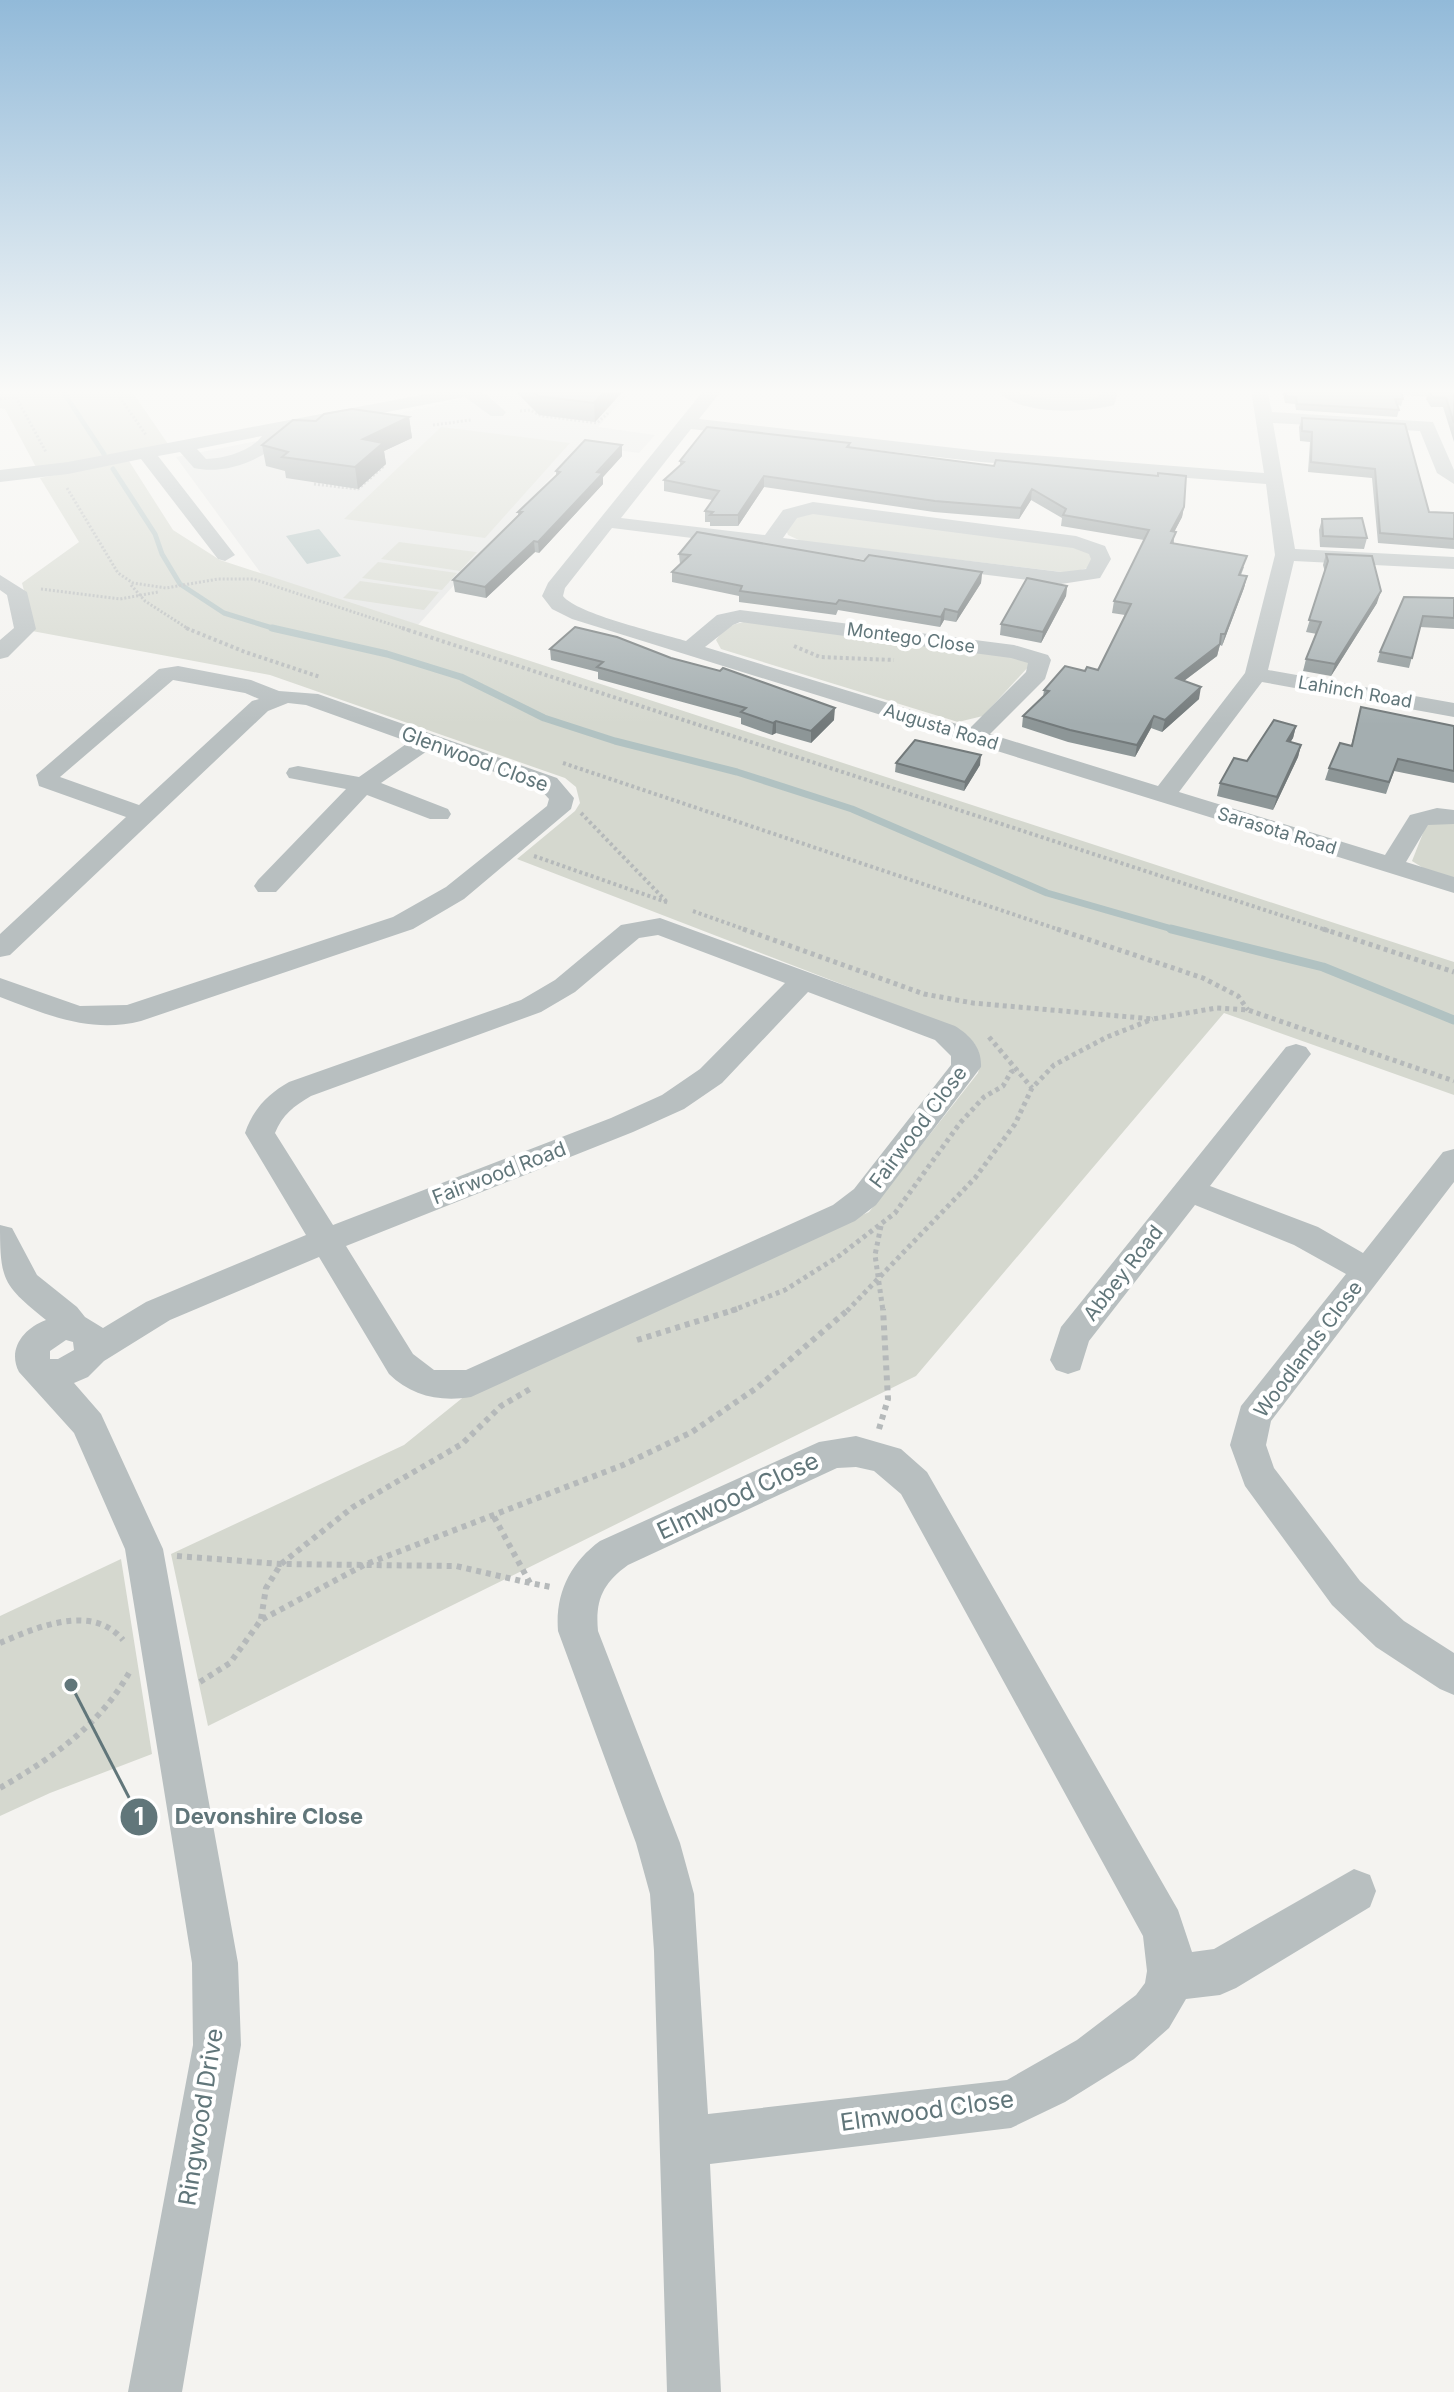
<svg xmlns="http://www.w3.org/2000/svg" width="1454" height="2392" font-family="Inter,sans-serif">
<rect width="100%" height="100%" fill="#f4f3f0"/>
<polygon fill="#e4e5e4" points="492,390 631,390 598,427 655,435 639,453 580,445 418,625 263,576 176,457 430,407"/>
<g fill="#d5d8cf">
<polygon points="0,390 131,390 168,444 37,469 5,409 0,408"/>
<path d="M1009,390H1104L1101,399C1082,405 1024,405 1009,390Z"/>
<polygon points="441,427 570,443 485,538 344,519"/>
<path d="M129,461L173,530L220,560L1454,962V1095L1224,1013L916,1376L208,1726L171,1554L404,1445L466,1395L869,1212L978,1073C984,1054 975,1039 958,1029L517,859L575,811L580,803L576,787L565,778L270,675L32,631L33,625L22,583L79,542L40,478Z"/>
<polygon points="811,512 1068,545 1088,551 1093,559 1088,568 1070,573 801,541 788,535 786,530 796,516"/>
<polygon points="399,542 476,552 477,552 460,571 381,559"/>
<polygon points="378,562 457,573 442,590 362,578"/>
<polygon points="360,581 439,592 424,610 343,598"/>
<path d="M744,622L1008,655L1027,661L1030,665L983,716L958,722L721,649L716,640C723,629 732,624 744,622Z"/>
<polygon points="1454,822 1454,881 1433,874 1412,861 1427,823"/>
<polygon points="121,1559 152,1754 50,1793 0,1816 0,1616"/>
</g>
<polygon fill="#b1c2c2" points="319,529 341,556 307,564 286,536"/>
<g fill="none" stroke-linecap="round" stroke-linejoin="round">
<g stroke="#b1c2c2" stroke-width="5">
<polyline points="62,390 104,454"/>
<polyline points="113,469 155,534 162,554 180,584 224,613 279,630"/>
</g>
<polyline stroke="#b1c2c2" stroke-width="7" points="272,628 387,654 461,677 544,718 615,741 737,772 852,809 1047,893 1179,931"/>
<polyline stroke="#b1c2c2" stroke-width="9" points="1171,929 1323,967 1454,1020"/>
<g stroke="#b5b9ba" stroke-width="3" stroke-dasharray="2 2" stroke-linecap="butt">
<polyline points="12,390 46,452"/>
<polyline points="115,390 146,435"/>
<polyline points="0,399 16,397"/>
<polyline points="520,411 530,410 542,416 597,423 608,413"/>
<polyline points="433,425 471,420"/>
<polyline points="314,484 358,489 384,466"/>
<polyline points="67,488 118,573 133,583 166,588 218,579 253,579 408,630"/>
<polyline points="131,585 145,601 190,630"/>
<polyline points="41,589 120,599 158,592"/>
</g>
<g stroke="#b5b9ba" stroke-width="4" stroke-dasharray="3 3" stroke-linecap="butt">
<polyline points="186,628 245,652 320,677"/>
<polyline points="402,628 1329,931"/>
<polyline points="794,646 820,657 894,660"/>
<polyline points="563,763 1063,931"/>
<polyline points="581,813 666,901"/>
<polyline points="534,856 669,903"/>
<polyline points="693,911 749,931"/>
</g>
<g stroke="#b5b9ba" stroke-width="5" stroke-dasharray="4 4" stroke-linecap="butt">
<polyline points="743,929 924,994 973,1003 1153,1019 1216,1008 1248,1010 1454,1081"/>
<polyline points="1057,929 1203,978 1238,996 1248,1010"/>
<polyline points="1323,929 1454,972"/>
<polyline points="989,1037 1032,1088"/>
<polyline points="881,1226 875,1255 883,1311"/>
<polyline points="731,1311 785,1290 839,1256 895,1213 960,1123 984,1097 1003,1086 1011,1072 1018,1069"/>
<polyline points="847,1311 975,1178 1015,1124 1032,1088 1054,1065 1107,1037 1153,1019"/>
</g>
<g stroke="#b5b9ba" stroke-width="6" stroke-dasharray="5 5" stroke-linecap="butt">
<polyline points="637,1340 737,1309"/>
<polyline points="879,1429 888,1399 883,1309"/>
<polyline points="494,1517 530,1583 551,1587"/>
<polyline points="177,1556 281,1564 456,1566 530,1583"/>
<polyline points="261,1619 266,1588 281,1564 353,1507 462,1444 501,1406 530,1389"/>
<path d="M0,1643C37,1627 92,1603 123,1640"/>
<polyline points="200,1682 230,1663 261,1620 364,1565 623,1465 692,1432 758,1387 849,1309"/>
<path d="M0,1788C52,1758 99,1726 129,1673"/>
</g>
<g fill="#b8bfc0" fill-rule="evenodd">
<path d="M447,390H481L506,412L503,416H491L465,397L278,433L282,439C263,461 223,475 194,468L180,452L158,456L235,555L225,561L218,559L141,459L68,474L0,482V470L68,462ZM262,436C252,450 226,459 206,459L197,449Z"/>
<path d="M704,390H722L699,419L981,451L1264,473L1251,390H1267L1272,412L1433,422L1454,470V484L1437,473L1420,431L1273,423L1295,549L1454,557V569L1294,561L1268,670L1454,703V717L1262,682L1179,792L1385,855L1410,815L1437,808L1454,810V824L1428,825L1406,862L1454,877V893L572,619L552,609L542,596L548,583ZM691,429L981,462L1266,484L1275,555L1245,673L1158,786L990,734L1045,679L1051,660L1048,655L1014,645L740,610L717,615L686,641C660,633 577,614 563,596L565,588L612,528L1061,584L1100,578L1111,559L1105,546L1076,536L813,502L783,510L765,535L621,518ZM813,514L1073,548L1089,554L1091,559L1086,569L1061,572L783,538L797,518ZM740,622L1011,658L1028,663L1026,672L970,728L705,647L733,625Z"/>
<path d="M996,390C1013,390 1024,395 1040,398C1059,401 1079,400 1098,398L1102,390H1119L1114,405C1084,413 1019,416 996,390Z"/>
<polygon points="1391,390 1454,390 1454,398 1400,395"/>
<polygon points="0,575 27,592 36,629 8,657 0,659 0,640 14,628 7,595 0,590"/>
<path d="M178,666L251,680L279,691L318,694L557,778L574,798L571,809L464,899L413,929L141,1021C91,1034 47,1015 0,997V978L80,1006L127,1005L393,917L446,887L547,806L549,799L539,788L430,749L381,783L448,809L451,814L448,819H430L367,795L276,892H258L254,886L258,880L346,789L289,778L286,773L289,768L298,766L359,777L409,742L306,705L288,703L268,711L10,955L0,957V934L126,817L39,786L36,775L159,669ZM173,680L245,693L259,699L252,701L139,805L60,777Z"/>
<path d="M660,918L955,1026C971,1036 982,1048 981,1067L876,1205L855,1221L471,1397C440,1402 411,1396 389,1374L319,1257L170,1320L104,1361L88,1377L74,1383L101,1414L163,1549L238,1963L241,2045L182,2392H128L193,2045L192,1963L125,1549L74,1433L19,1372C7,1349 24,1328 46,1320C3,1285 0,1281 0,1225L12,1228L37,1275L77,1307L85,1317L103,1328L146,1302L306,1235L245,1133C253,1109 268,1094 289,1082L521,1000L555,980L621,925ZM658,935L785,983L700,1069L662,1095L611,1118L333,1225L275,1133C282,1115 294,1106 311,1096L541,1012L575,992L639,938ZM808,992L935,1040L951,1056V1065L854,1189L833,1205L466,1370H434L413,1354L346,1246L633,1132L684,1109L722,1083ZM66,1340L73,1342L74,1350L58,1359H50V1351Z"/>
<polygon points="1296,1044 1306,1047 1311,1054 1210,1186 1318,1227 1363,1253 1443,1152 1454,1149 1454,1182 1271,1421 1266,1445 1274,1468 1360,1581 1404,1621 1454,1653 1454,1695 1440,1689 1376,1647 1332,1605 1245,1486 1230,1445 1241,1406 1346,1274 1294,1245 1195,1205 1089,1341 1080,1370 1068,1374 1056,1370 1050,1360 1061,1327 1286,1047"/>
<path d="M856,1436L901,1449L927,1472L1178,1910L1192,1952L1214,1949L1354,1869L1370,1875L1376,1891L1370,1907L1236,1988L1220,1995L1186,1999L1169,2028L1134,2059L1065,2102L1011,2128L710,2164L721,2392H667L654,1951L650,1894L636,1843L558,1631C555,1594 570,1563 600,1541L819,1442ZM856,1467L874,1471L901,1494L1143,1936L1147,1971L1145,1983L1136,1995L1077,2040L1007,2080L708,2114L694,1894L680,1843L598,1631C595,1600 603,1583 628,1565L837,1468Z"/>
</g>
</g>
<g fill="#8d9697">
<polygon points="516,390 624,390 595,422 539,415 517,393"/>
<polygon points="1282,390 1399,390 1403,399 1401,406 1398,405 1399,410 1397,417 1296,410 1295,404 1285,403"/>
<polygon points="1429,390 1454,391 1454,442 1443,407 1431,407 1426,399"/>
<polygon points="409,417 412,438 384,451 386,464 358,489 286,478 285,471 266,466 262,445 316,421"/>
<polygon points="1302,418 1405,424 1429,512 1454,513 1454,549 1378,543 1372,478 1308,472 1310,442 1300,441 1299,427"/>
<polygon points="850,443 850,447 1184,507 1182,517 1174,532 1174,544 1244,567 1241,575 1247,576 1244,588 1222,646 1220,645 1217,656 1184,681 1199,699 1162,732 1151,728 1135,757 1068,742 1022,727 1023,716 1043,697 1044,690 1085,671 1098,670 1125,615 1112,613 1114,601 1144,540 1061,526 1062,518 1031,500 1019,519 934,512 764,487 738,526 710,526 710,522 705,522 705,511 712,500 664,491 664,480 680,465 680,461"/>
<polygon points="622,445 622,456 603,477 603,484 539,553 535,552 486,598 455,592 453,580 518,516 518,512 556,475 556,471"/>
<polygon points="1322,519 1367,538 1364,549 1320,547 1319,530"/>
<polygon points="679,554 864,561 982,572 981,583 956,622 944,620 940,627 838,610 836,615 739,602 739,596 672,582 672,572 680,564"/>
<polygon points="1326,554 1377,603 1331,676 1303,671 1306,659 1317,634 1306,632 1325,572 1323,565"/>
<polygon points="1067,586 1066,596 1041,643 1000,635 1001,624"/>
<polygon points="1404,597 1454,598 1454,629 1420,627 1409,668 1377,662 1380,652"/>
<polygon points="550,649 834,720 811,743 776,733 772,735 741,724 741,718 598,679 598,672 551,660"/>
<polygon points="1361,707 1454,726 1454,783 1394,771 1386,794 1325,780 1329,768 1351,746"/>
<polygon points="1296,726 1293,738 1290,742 1301,745 1298,757 1273,810 1217,796 1220,783 1247,761"/>
<polygon points="896,763 980,765 964,791 895,772"/>
</g>
<g fill="#737a7b">
<polygon points="606,390 624,390 595,422 594,403"/>
<polygon points="409,417 412,438 384,451 386,464 358,489 355,467 363,439"/>
<polygon points="622,445 622,456 603,477 603,484 539,553 538,542"/>
<polygon points="764,476 764,487 738,526 738,515"/>
<polygon points="1032,489 1031,500 1019,519 1021,508"/>
<polygon points="1184,507 1182,517 1169,542 1171,531"/>
<polygon points="534,541 535,552 486,598 485,587"/>
<polygon points="982,572 981,583 956,622 958,612"/>
<polygon points="1247,576 1244,588 1222,646 1225,634"/>
<polygon points="1067,586 1066,596 1041,643 1043,632"/>
<polygon points="1381,591 1377,603 1331,676 1335,664"/>
<polygon points="945,609 944,620 940,627 941,617"/>
<polygon points="1220,644 1217,656 1173,689 1176,678"/>
<polygon points="1201,687 1199,699 1162,732 1165,720"/>
<polygon points="835,708 834,720 811,743 811,731"/>
<polygon points="1154,716 1151,728 1135,757 1137,745"/>
<polygon points="776,721 776,733 772,735 773,723"/>
<polygon points="1296,726 1293,738 1283,754 1287,741"/>
<polygon points="1301,745 1298,757 1273,810 1277,797"/>
<polygon points="981,755 980,765 964,791 965,782"/>
</g>
<g fill="#a4aeb0" stroke="#737a7b" stroke-width="2">
<polygon points="531,390 606,390 594,403 538,396"/>
<polygon points="1285,390 1399,390 1401,391 1403,399 1395,399 1399,410 1297,404 1296,397 1286,396"/>
<polygon points="1429,390 1454,391 1454,423 1446,398 1433,397"/>
<polygon points="352,409 409,417 363,439 383,443 355,467 282,457 288,452 262,445 293,420 316,421 324,414"/>
<polygon points="1302,418 1405,424 1429,512 1454,513 1454,539 1380,533 1375,469 1311,462 1312,432 1302,431"/>
<polygon points="707,427 850,443 847,447 994,466 996,460 1158,476 1158,473 1186,476 1184,507 1171,531 1176,532 1171,543 1247,556 1239,575 1247,576 1225,634 1221,634 1220,644 1176,678 1201,687 1165,720 1154,716 1137,745 1070,730 1023,716 1049,691 1044,690 1065,666 1085,671 1087,667 1098,670 1131,604 1114,601 1149,530 1063,515 1066,509 1032,489 1021,508 935,501 764,476 738,515 710,515 713,512 705,511 719,491 664,480 684,462 680,461"/>
<polygon points="585,440 622,445 597,472 603,473 538,542 534,541 485,587 453,580 522,512 518,512 560,472 556,471"/>
<polygon points="1362,518 1367,538 1323,536 1322,519"/>
<polygon points="697,532 864,561 869,555 982,572 958,612 945,609 941,617 839,600 836,604 740,591 742,586 672,572 690,555 679,554"/>
<polygon points="1326,554 1372,556 1381,591 1335,664 1306,659 1321,622 1309,620 1328,561"/>
<polygon points="1027,578 1067,586 1043,632 1001,624"/>
<polygon points="1404,597 1454,598 1454,618 1423,616 1412,658 1380,652"/>
<polygon points="575,627 617,637 671,658 720,671 723,668 835,708 811,731 776,721 773,723 741,712 746,708 597,667 603,662 550,649"/>
<polygon points="1361,707 1454,726 1454,771 1398,759 1389,782 1329,768 1340,743 1352,746"/>
<polygon points="1274,720 1296,726 1287,741 1301,745 1277,797 1220,783 1234,758 1247,761"/>
<polygon points="915,740 981,755 965,782 896,763"/>
</g>
<linearGradient id="sky" x2="0" y2="1"><stop stop-color="#92bad9"/><stop offset="0.54" stop-color="#fafaf8"/><stop offset="1" stop-color="#fafaf8" stop-opacity="0"/></linearGradient>
<rect width="1454" height="725" fill="url(#sky)"/>
<g text-anchor="middle" stroke-width="8" stroke-linejoin="round" paint-order="stroke">
<g font-size="18" fill="#61767a" stroke="#fff">
<text transform="translate(911 638) rotate(8)" y="6">Montego Close</text>
<text transform="translate(1355 692) rotate(10)" y="6">Lahinch Road</text>
<text transform="translate(941 727) rotate(17)" y="6">Augusta Road</text>
<text transform="translate(1277 831) rotate(17)" y="6">Sarasota Road</text>
</g>
<g font-size="20" fill="#61767a" stroke="#fff">
<text transform="translate(475 759) rotate(20)" y="7">Glenwood Close</text>
<text transform="translate(918 1127) rotate(-53)" y="7">Fairwood Close</text>
<text transform="translate(499 1173) rotate(-21)" y="7">Fairwood Road</text>
<text transform="translate(1123 1273) rotate(-52)" y="7">Abbey Road</text>
<text transform="translate(1308 1349) rotate(-53)" y="7">Woodlands Close</text>
</g>
<g font-size="24" fill="#61767a" stroke="#fff">
<text transform="translate(738 1496) rotate(-25)" y="8">Elmwood Close</text>
<text transform="translate(927 2111) rotate(-8)" y="8">Elmwood Close</text>
<text transform="translate(201 2117) rotate(-81)" y="8">Ringwood Drive</text>
</g>
</g>
<path fill="none" stroke="#61767a" stroke-width="3" d="M71 1685L139 1817"/>
<g fill="#61767a" stroke="#fff" stroke-width="3">
<circle cx="71" cy="1685" r="8"/>
<circle cx="139" cy="1817" r="20"/>
</g>
<g font-size="24" text-anchor="middle" font-weight="bold" fill="#fff">
<text x="139" y="1825">1</text>
</g>
<g font-size="22" text-anchor="middle" font-weight="bold" fill="#61767a" stroke="#fff" stroke-width="8" stroke-linejoin="round" paint-order="stroke">
<text x="269" y="1824">Devonshire Close</text>
</g>
</svg>
